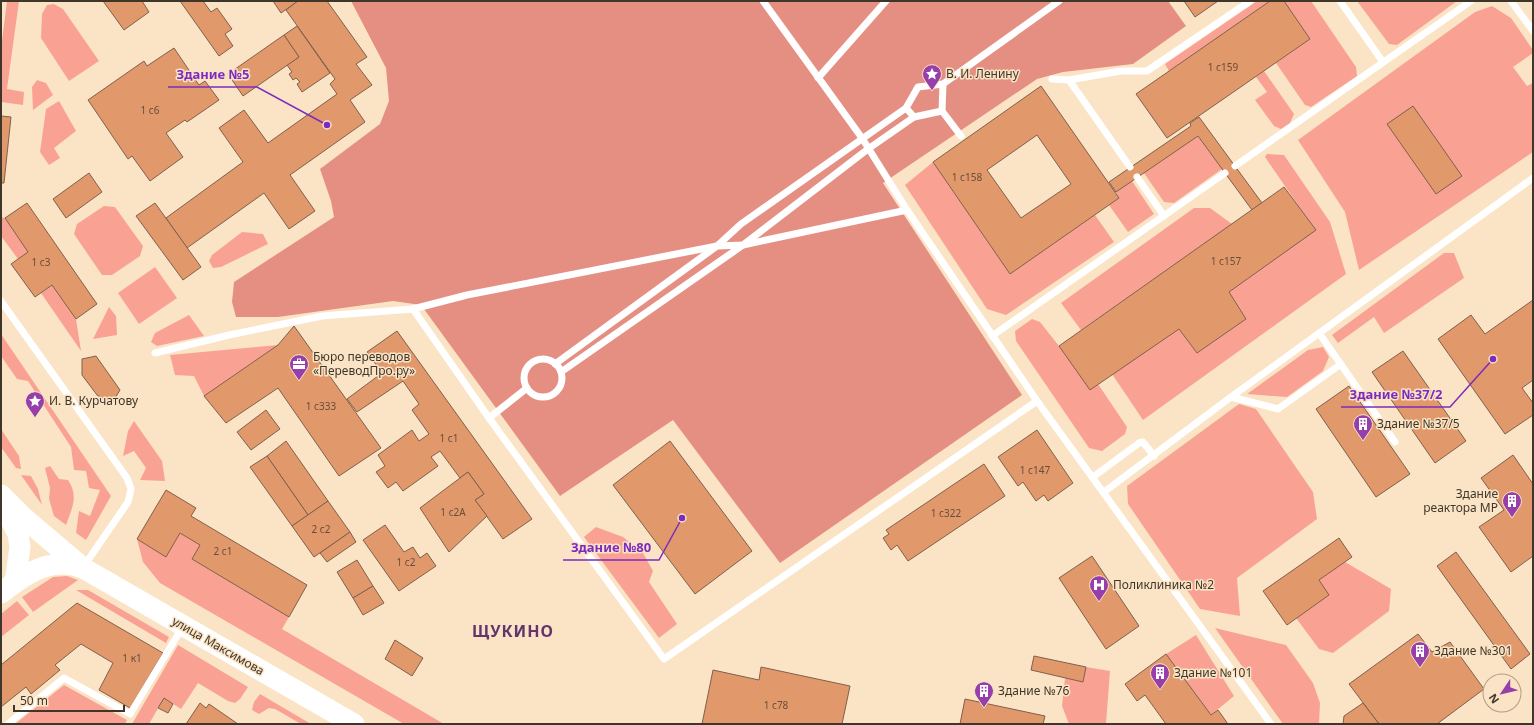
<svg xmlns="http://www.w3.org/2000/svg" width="1534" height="725" font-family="'Noto Sans',sans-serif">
<rect width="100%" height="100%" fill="#fbe4c5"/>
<g fill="#f9a294">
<polygon points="7,1 19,1 7,89 24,92 23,105 1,102 1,49"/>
<polygon points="1257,1 1270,1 1169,71 1165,64"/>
<polygon points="1284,1 1311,1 1356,67 1357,76 1311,107 1305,105 1276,63 1310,39"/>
<polygon points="1357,1 1457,1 1397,45 1389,44"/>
<polygon points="54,4 63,9 99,61 69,81 41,38 42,14 47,5"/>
<polygon points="1492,6 1511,18 1533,50 1533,53 1513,67 1527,86 1533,83 1533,152 1359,270 1345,212 1298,140 1475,12"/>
<polygon points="1264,71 1294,114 1290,123 1281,129 1274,126 1255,100 1267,92 1256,77"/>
<polygon points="37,80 46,83 53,95 33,110 32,87"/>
<polygon points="59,101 76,131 54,148 60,158 49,165 40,152 46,109"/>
<polygon points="1198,136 1222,169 1174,203 1164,202 1144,173"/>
<polygon points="1267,154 1284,155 1330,222 1346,274 1143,420 1112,374 1179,329 1197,353 1246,319 1229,292 1315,230 1265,157"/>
<polygon points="933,162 1010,274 1095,215 1114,242 1006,315 987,309 905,185"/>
<polygon points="1132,181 1154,214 1128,232 1109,205 1119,198 1116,192"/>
<polygon points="104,206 115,207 143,246 140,256 112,275 102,275 74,234 77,224"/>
<polygon points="1194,208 1210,208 1232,224 1081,330 1061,303"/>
<polygon points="1,217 5,218 28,252 18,259 1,236"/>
<polygon points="242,232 263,234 268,244 221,267 213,268 209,261 212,255"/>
<polygon points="1444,253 1454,253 1464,278 1384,333 1374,317 1338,343 1332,335"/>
<polygon points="155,267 177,298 139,324 118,293"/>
<polygon points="52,285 76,319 81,351 41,293"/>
<polygon points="109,307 116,316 117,335 93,339"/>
<polygon points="189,315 204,336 157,346 151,342 155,333"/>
<polygon points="1032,319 1040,322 1059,346 1090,389 1098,384 1127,427 1125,434 1102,451 1089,448 1016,341 1015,331"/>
<polygon points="1,334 111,496 86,540 76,533 79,511 90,516 100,490 89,488 86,471 74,470 71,447 28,381 17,379 1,356"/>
<polygon points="278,345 204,396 194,376 175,375 170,355"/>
<polygon points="1323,347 1329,357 1323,371 1287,397 1247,394 1308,350"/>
<polygon points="1239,404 1256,409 1313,492 1317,519 1237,578 1240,616 1200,609 1128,504 1127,486"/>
<polygon points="134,421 162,461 165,481 140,480 146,468 134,451 123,456 128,431"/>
<polygon points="1,429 19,456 21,469 16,468 1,447"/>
<path d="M50,466L59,479L68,480C79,496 72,508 66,525L54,516L49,499L50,488L45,468Z"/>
<polygon points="21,475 31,476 38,489 42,505"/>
<polygon points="596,527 623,537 643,553 653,571 649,582 677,624 659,638 584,537"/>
<polygon points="180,533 200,545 192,559 289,617 282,629 444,724 404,724 160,583 143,562 137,539 166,557"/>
<polygon points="1345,562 1391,589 1389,611 1333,653 1319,649 1296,618 1329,595 1319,580"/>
<polygon points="67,576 78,580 33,612 22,597 53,577"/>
<polygon points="76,590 88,590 169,637 166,643"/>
<polygon points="17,601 29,615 1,637 1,614"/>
<polygon points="1215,628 1286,645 1313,683 1320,703 1319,724 1283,724"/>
<polygon points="1196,635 1234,696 1211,715 1166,654"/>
<polygon points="178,645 248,687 240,699 235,703 228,701 198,683 181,709 164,698 149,724 132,724"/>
<polygon points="1086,667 1110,671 1106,724 1069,724 1062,706 1065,678 1083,682"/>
<polygon points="64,685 127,720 125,724 15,724"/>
<polygon points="260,694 311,724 301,724 275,709 269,708 259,714 252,710 254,702"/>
</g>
<polygon fill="#e58f82" points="351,1 1168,1 1186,26 1133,64 1063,72 1037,79 883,183 1022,395 780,563 673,420 560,496 421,305 393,301 278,317 236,317 232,302 234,282 334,217 331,201 320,169 380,124 389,101 386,68"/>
<g fill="#e1986a" stroke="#7f604e" fill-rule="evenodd">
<polygon points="103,1 142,1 149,12 124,30"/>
<polygon points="180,1 203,1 211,12 217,8 232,29 225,34 233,46 219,56"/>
<polygon points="273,1 298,1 281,13"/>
<polygon points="298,1 327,1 367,57 356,64 372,85 350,100 365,122 290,175 315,211 289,229 264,193 187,248 166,218 243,162 219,128 244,110 268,143 337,94 330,84 335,79 286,10"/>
<polygon points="1184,1 1218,1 1195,17"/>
<polygon points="1270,1 1284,1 1310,39 1167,138 1136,94"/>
<polygon points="297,26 330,73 302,92 297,84 300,82 296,78 293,80 289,74 292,72 287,65 299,57 284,35"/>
<polygon points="284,35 299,57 243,96 228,74"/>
<polygon points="174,48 199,85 205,81 219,100 187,122 185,120 166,133 183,157 150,181 132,156 128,159 88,100 144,61 147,66"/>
<path d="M1041,86L1119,198L1010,274L933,162ZM1037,135L1071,184L1021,218L987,170Z"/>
<polygon points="1413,106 1462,176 1436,194 1387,124"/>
<polygon points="1,116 11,117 4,183 1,183"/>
<polygon points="1199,117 1262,203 1252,210 1198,136 1116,192 1109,182 1191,126 1190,123"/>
<polygon points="89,173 102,192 66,218 53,199"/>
<polygon points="1284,187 1316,230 1229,292 1246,319 1197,353 1179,329 1090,390 1059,346"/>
<polygon points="27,203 97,304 76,319 52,285 35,297 11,264 28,252 5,218"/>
<polygon points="155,203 201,267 183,280 136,216"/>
<polygon points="1533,300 1533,380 1522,388 1533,403 1533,415 1505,434 1438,339 1471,315 1485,334"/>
<polygon points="294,326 381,448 339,476 278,388 226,423 204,396 278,345"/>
<polygon points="397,331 532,519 503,539 475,500 484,494 468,472 460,478 440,451 431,457 438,466 403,491 396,482 388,488 376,472 385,466 378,455 412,430 419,441 429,434 412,410 419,404 403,381 357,412 347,399 382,373 367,352"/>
<polygon points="1403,351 1466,441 1435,463 1372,372"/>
<polygon points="96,356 120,390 112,403 97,395 82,375 82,359"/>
<polygon points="1349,386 1410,474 1376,497 1316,409"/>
<polygon points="266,410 280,429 251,450 237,432"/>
<polygon points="1037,430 1073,483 1048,501 1044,495 1036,501 1023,482 1018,486 998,457"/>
<polygon points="286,441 328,501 308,515 267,456"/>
<polygon points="670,441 752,551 695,594 613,485"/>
<polygon points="1513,455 1533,484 1533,556 1511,572 1479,527 1504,510 1481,478"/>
<polygon points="267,456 308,515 292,526 250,467"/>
<polygon points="984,464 1005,496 908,561 897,545 891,550 883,538 889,534 886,530"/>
<polygon points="468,472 484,494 475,500 487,516 449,552 420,508"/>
<polygon points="166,490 196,508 191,516 307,585 289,617 192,559 200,545 180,533 166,557 137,539"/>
<polygon points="328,501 350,532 314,557 292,526"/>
<polygon points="385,525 404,552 413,547 420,558 427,553 436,566 399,591 363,540"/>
<polygon points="350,532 356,542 327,562 320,553"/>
<polygon points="1339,538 1352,557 1319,580 1329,595 1287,625 1263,591"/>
<polygon points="1456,552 1530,654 1511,669 1437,566"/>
<polygon points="1092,556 1139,626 1106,649 1059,578"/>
<polygon points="357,560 373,586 353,598 337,572"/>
<polygon points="373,586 384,603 363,615 353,598"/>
<polygon points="77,603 163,653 130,708 99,690 113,663 81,644 55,665 60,670 31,694 26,687 1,707 1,665"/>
<polygon points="1418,634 1432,652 1450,642 1484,689 1437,724 1379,724 1349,684"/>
<polygon points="395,640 423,658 412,676 385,659"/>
<polygon points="1166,654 1211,715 1218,710 1228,724 1166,724 1145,695 1137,701 1125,684"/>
<polygon points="1034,656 1086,667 1083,682 1031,670"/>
<polygon points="761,667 850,686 842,724 702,724 713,670 759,680"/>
<polygon points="164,698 173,704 168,713 158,708"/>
<polygon points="965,699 1045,716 1043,724 960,724"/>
<polygon points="200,703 206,708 209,704 238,724 186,724"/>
<polygon points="1363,703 1379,724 1343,724 1344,716"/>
</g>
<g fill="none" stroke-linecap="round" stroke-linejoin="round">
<g stroke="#fff" stroke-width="7">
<polyline points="763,1 862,138 907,210"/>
<polyline points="1340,1 1383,62"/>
<polyline points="1511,1 1533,31"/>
<polyline points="818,78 886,1"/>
<polyline points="1052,79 1069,80 1121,71 1147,71 1250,1"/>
<polyline points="1069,80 1130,167"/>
<polyline points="943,84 1059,1"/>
<polyline points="942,111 961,136"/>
<polyline points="1235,166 1471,1"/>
<polyline points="1137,177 1164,216"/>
<polyline points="1,301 127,478 131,489 128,502 84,566"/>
<polyline points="413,309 489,418 664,659 1037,401"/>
<polyline points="1319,333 1395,442"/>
<polyline points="992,336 1225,173"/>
<polyline points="155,353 229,335 322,316 413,309 467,295 717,246 743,245 907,210 1037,401 1271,724"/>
<circle cx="543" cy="378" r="19"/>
<polyline points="555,364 717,246 741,224 906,108 918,87 943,84 942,111 914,117 906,108"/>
<polyline points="561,372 743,245 868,149 914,117"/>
<polyline points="1231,397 1278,409 1341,364"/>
<polyline points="489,418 527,388"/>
<polyline points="1093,477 1139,443 1143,442 1154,456"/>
<polyline points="1104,492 1231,397 1533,178"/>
<polyline points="8,724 64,678 130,714 182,628"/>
</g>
<g stroke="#fff" stroke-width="21">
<polyline points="1,495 24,518 83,568 354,724"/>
<polyline points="3,505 18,534 20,547 15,582"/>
<path d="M1,593C19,579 40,563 64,564C70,564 77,566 83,568"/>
</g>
</g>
<defs>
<g id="sight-pin" transform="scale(1)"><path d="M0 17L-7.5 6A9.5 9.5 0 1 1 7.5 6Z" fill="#963eaa" stroke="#fbe4c5"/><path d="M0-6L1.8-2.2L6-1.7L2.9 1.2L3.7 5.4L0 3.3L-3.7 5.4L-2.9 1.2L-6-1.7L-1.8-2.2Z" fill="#fff"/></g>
<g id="office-pin" transform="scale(1)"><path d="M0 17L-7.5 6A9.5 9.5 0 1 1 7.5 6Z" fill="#963eaa" stroke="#fbe4c5"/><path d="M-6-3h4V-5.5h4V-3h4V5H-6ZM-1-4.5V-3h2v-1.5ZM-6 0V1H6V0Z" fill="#fff"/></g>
<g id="building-pin" transform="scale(1)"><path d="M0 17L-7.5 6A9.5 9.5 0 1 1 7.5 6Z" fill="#963eaa" stroke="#fbe4c5"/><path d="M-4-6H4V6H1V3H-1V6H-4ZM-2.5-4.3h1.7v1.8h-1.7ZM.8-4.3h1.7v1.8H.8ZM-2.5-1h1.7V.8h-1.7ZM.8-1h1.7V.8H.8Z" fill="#fff"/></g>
<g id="hospital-pin" transform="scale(1)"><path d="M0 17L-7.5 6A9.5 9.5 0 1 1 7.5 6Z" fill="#963eaa" stroke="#fbe4c5"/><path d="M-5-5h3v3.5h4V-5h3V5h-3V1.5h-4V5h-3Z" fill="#fff"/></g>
</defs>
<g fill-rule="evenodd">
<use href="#sight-pin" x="932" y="74"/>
<use href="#office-pin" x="299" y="364"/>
<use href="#sight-pin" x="35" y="401"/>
<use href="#building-pin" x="1363" y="424"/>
<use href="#building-pin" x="1512" y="501"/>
<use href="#hospital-pin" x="1099" y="585"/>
<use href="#building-pin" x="1420" y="651"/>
<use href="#building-pin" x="1160" y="673"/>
<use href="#building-pin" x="984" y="691"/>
</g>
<g text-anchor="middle" stroke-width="3" stroke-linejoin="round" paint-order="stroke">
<g font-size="10" fill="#684e3a">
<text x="1223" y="71">1 с159</text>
<text x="150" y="114">1 с6</text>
<text x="967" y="181">1 с158</text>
<text x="1226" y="265">1 с157</text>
<text x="41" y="266">1 с3</text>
<text x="321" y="410">1 с333</text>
<text x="449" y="442">1 с1</text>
<text x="1035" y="474">1 с147</text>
<text x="453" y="516">1 с2А</text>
<text x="946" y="517">1 с322</text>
<text x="321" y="533">2 с2</text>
<text x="223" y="555">2 с1</text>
<text x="406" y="566">1 с2</text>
<text x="132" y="662">1 к1</text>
<text x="776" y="709">1 с78</text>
</g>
<g font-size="12" fill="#3f362a" stroke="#fbe4c5" text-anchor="start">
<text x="946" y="78">В. И. Ленину</text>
<text x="313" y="361">Бюро переводов<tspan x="313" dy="14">«ПереводПро.ру»</tspan></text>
<text x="49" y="405">И. В. Курчатову</text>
<text x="1377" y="428">Здание №37/5</text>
<text x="1498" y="498" text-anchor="end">Здание<tspan x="1498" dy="14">реактора МР</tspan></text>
<text x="1113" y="589">Поликлиника №2</text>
<text x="1434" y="655">Здание №301</text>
<text x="1174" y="677">Здание №101</text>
<text x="998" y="695">Здание №76</text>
</g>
<g font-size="12" fill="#3f362a" stroke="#fbe4c5">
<text transform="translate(218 646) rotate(30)" y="4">улица Максимова</text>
</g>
<g font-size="16" font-weight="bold" letter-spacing="1" fill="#62366c" stroke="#fbe4c5">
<text x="513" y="637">ЩУКИНО</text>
</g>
</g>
<path fill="none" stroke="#7b2cbf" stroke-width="1.5" d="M327 125L257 87H168M1493 359L1450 407H1341M682 518L659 560H563"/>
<g fill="#7b2cbf" stroke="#fbe4c5" stroke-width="1.5">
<circle cx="327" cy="125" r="4"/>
<circle cx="1493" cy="359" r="4"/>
<circle cx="682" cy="518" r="4"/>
</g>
<g font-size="13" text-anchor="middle" font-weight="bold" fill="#7b2cbf" stroke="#fbe4c5" stroke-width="3" stroke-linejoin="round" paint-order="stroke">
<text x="213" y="79">Здание №5</text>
<text x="1396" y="399">Здание №37/2</text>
<text x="611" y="552">Здание №80</text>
</g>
<rect width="1534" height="725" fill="none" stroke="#3f362a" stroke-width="4"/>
<g transform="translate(1502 693) rotate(235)"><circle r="19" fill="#fbe4c5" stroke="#b09e87"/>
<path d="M0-3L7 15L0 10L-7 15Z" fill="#963eaa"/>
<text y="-6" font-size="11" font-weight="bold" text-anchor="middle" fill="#3f362a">N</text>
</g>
<path d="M14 705v6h110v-6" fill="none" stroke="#3f362a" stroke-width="2"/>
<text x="20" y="705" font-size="12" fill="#3f362a" stroke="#fbe4c5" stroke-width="3" paint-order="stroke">50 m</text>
</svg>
